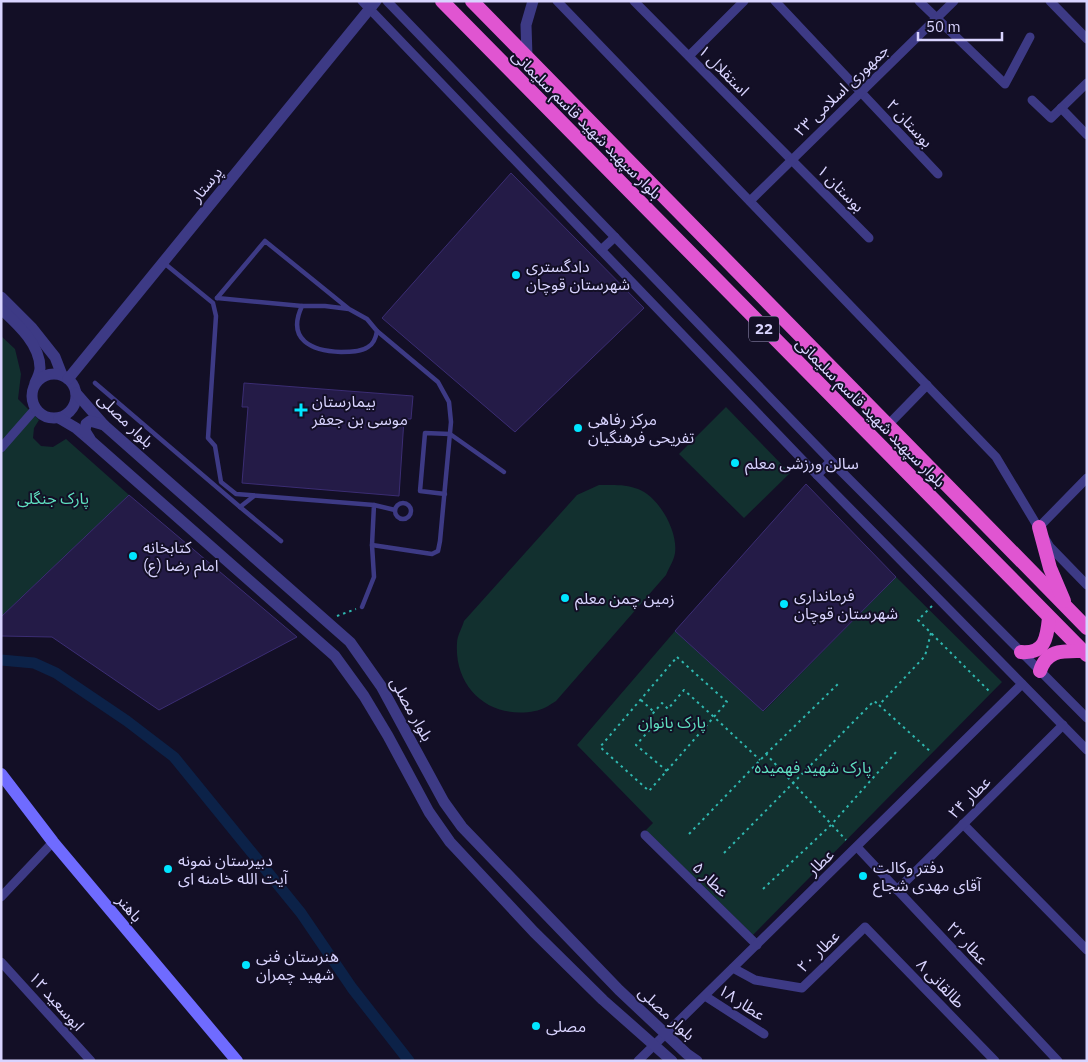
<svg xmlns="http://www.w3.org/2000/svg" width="1088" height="1062" font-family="'IBM Plex Sans','Noto Sans Arabic',sans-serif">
<rect width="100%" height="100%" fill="#130f26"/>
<g fill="#12302f">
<polygon points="1,336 15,349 21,374 18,399 39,420 34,428 33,438 41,446 53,447 66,439 129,495 1,617"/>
<polygon points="726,407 790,473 744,518 679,454"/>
<path d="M599,485C613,485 626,484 638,489C659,497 678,531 675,553C674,560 669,568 666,575L556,701C550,705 542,710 535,711C491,720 454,689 457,643C457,636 462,628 464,621L577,495Z"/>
<polygon points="896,577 1002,682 753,935 646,830 653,823 577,745 675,631 764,711"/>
</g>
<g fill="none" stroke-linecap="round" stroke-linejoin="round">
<polyline stroke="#0c2248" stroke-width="11" points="1,660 34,663 56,673 127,721 174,757 301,913 352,988 409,1061"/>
</g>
<g fill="#241b47" stroke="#3b2d73">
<polygon points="511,173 644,308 515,432 382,318"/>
<polygon points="244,383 413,396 411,419 404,419 399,496 242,483 248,407 242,407"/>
<polygon points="806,484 896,577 763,711 675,631"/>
<polygon points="129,495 297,637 159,710 52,637 1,636 1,617"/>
</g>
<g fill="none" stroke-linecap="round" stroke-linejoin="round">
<g stroke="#2fb8b0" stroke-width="2" stroke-dasharray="2.5 4" stroke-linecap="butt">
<polyline points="932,606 918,620 991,693"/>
<polyline points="337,616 356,609"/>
<polyline points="931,633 925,656 879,705 932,753"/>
<polygon points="677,657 727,702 649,791 600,747"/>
<polyline points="641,700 654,712"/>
<polyline points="766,754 839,683"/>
<polyline points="667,771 636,745 655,724 648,719 662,703 668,709 684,690 714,717 760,760"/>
<polyline points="689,834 766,754 846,840"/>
<polyline points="724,853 874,701 879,705"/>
<polyline points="763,889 831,825 897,751"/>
</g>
<g stroke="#3d3a85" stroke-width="4.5">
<polyline points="164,263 213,303 216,316 208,438 215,446 221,482 236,494 374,505 372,545 374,577 362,607"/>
<path d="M217,298L265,241L349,309L367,319L377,331C376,337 374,344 368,347C361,352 350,352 341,352C312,351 286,340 302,306H325L349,309"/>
<polyline points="217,298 302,306"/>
<polyline points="95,383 240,507 281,541"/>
<polyline points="445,494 420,491 425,433 450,434 504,472"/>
<circle cx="403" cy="511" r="8"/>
<polyline points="374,505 395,510"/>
<polyline points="240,507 254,496"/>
<polyline points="372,545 432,554 438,551 440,541 451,422 449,402 438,382 377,331"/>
</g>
<g stroke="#3d3a85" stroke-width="9">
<polyline points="362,1 817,475 1087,750"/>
<polyline points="387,1 831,461 1087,718"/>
<polyline points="557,1 996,457 1050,547 1087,585"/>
<polyline points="634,1 869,238"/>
<polyline points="775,1 938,174"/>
<polyline points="919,1 1005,84 1030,37"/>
<polyline points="1050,1 1087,39"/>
<polyline points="689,56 744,1"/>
<polyline points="1032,100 1051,118 1087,83"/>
<polyline points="1061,108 1087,135"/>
<polyline points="750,201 954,1"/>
<polyline points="601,250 615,237"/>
<polyline points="888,425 927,385"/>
<polyline points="1,448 36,408"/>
<polyline points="817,475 831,461"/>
<polyline points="1039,527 1087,478"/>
<polyline points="963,824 1087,950"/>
<polyline points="645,835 757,945"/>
<polyline points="857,847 1058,1061"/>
<polyline points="897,890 1063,725"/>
<polyline points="1,897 53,842"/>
<polyline points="1,962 91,1061"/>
<polyline points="733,968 755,980 802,988 865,927 995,1061"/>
<polyline points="705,996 764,1034"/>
<polyline points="638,1061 1022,684"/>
</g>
<g stroke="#3d3a85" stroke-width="11">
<polyline points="527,57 526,25 533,1"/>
<polyline points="1,297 32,328 55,357 62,375"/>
<path d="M1,309C17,324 40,344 40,368C40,373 37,379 35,383"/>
<circle cx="54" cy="396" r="22"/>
<polyline points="68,379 376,1"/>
<polyline points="76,393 104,425 350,642 381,686 444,802 462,827 619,990 687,1054 697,1061"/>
<polyline points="59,418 76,428 90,440 335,656 364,696 388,736 429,812 450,842 534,932 603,1000 672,1061"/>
<polyline points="90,439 85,431 86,424 90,421 104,425"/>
</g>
<polyline stroke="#6f6bff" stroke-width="12" points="1,774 53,842 237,1061"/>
<g stroke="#e055d1" stroke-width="14">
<polyline points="442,1 1087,655"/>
<polyline points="472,1 1087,628"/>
<polyline points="1039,527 1050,568 1064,601"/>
<path d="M1021,652C1045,654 1047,638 1049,618"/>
<path d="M1040,671C1047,649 1063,651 1083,651"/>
</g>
</g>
<g fill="#00e5ff" stroke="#130f26" stroke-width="2">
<circle cx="516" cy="275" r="5"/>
<path d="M298.5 402.5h5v5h5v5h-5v5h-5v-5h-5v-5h5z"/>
<circle cx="578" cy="428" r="5"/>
<circle cx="735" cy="463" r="5"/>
<circle cx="133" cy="556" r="5"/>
<circle cx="565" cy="598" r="5"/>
<circle cx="784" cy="604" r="5"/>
<circle cx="168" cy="869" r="5"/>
<circle cx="863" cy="876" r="5"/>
<circle cx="246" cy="965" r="5"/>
<circle cx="536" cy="1026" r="5"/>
</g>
<g text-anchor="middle" stroke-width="4" stroke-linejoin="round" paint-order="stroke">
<rect fill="#130f26" stroke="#9e99be" stroke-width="1" x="749" y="316.5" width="30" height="25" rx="4"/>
<g font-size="15" font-weight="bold" fill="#d9d4ff">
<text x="764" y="334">22</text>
</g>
<g font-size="16" fill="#d9d4ff" stroke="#130f26">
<text transform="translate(724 70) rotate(45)" y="6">استقلال ۱</text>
<text transform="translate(841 90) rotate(-44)" y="6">جمهوری اسلامی ۲۳</text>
<text transform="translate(910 123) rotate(47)" y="6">بوستان ۲</text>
<text transform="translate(587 124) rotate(45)" y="6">بلوار سپهبد شهید قاسم سلیمانی</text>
<text transform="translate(206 184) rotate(-51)" y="6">پرستار</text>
<text transform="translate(841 188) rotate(45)" y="6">بوستان ۱</text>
<text transform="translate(871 412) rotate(45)" y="6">بلوار سپهبد شهید قاسم سلیمانی</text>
<text transform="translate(126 420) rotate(44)" y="6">بلوار مصلی</text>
<text transform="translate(412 709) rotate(61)" y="6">بلوار مصلی</text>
<text transform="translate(969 797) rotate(-45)" y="6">عطار ۲۴</text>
<text transform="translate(820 862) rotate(-44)" y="6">عطار</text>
<text transform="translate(711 879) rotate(44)" y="6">عطار ۵</text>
<text transform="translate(130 908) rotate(50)" y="6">باهنر</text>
<text transform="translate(968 943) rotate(47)" y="6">عطار ۲۲</text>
<text transform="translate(818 951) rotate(-44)" y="6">عطار ۲۰</text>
<text transform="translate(941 983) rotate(46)" y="6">طالقانی ۸</text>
<text transform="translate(57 1001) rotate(48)" y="6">ابوسعید ۱۲</text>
<text transform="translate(742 1002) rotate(33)" y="6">عطار ۱۸</text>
<text transform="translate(667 1013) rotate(43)" y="6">بلوار مصلی</text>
</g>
<g font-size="16" fill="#d9d4ff" stroke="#130f26" text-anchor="start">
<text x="526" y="272">دادگستری<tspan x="526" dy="18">شهرستان قوچان</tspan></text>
<text x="312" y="407">بیمارستان<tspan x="312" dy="18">موسی بن جعفر</tspan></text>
<text x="588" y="425">مرکز رفاهی<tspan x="588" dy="18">تفریحی فرهنگیان</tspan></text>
<text x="745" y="469">سالن ورزشی معلم</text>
<text x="143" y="553">کتابخانه<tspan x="143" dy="18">امام رضا (ع)</tspan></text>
<text x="794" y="601">فرمانداری<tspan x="794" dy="18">شهرستان قوچان</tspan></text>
<text x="575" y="604">زمین چمن معلم</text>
<text x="178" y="866">دبیرستان نمونه<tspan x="178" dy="18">آیت الله خامنه ای</tspan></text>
<text x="873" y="873">دفتر وکالت<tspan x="873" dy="18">آقای مهدی شجاع</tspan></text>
<text x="256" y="962">هنرستان فنی<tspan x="256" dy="18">شهید چمران</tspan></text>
<text x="546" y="1032">مصلی</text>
</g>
<g font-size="16" fill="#5fe0c0" stroke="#130f26">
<text x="53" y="504">پارک جنگلی</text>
<text x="672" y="728">پارک بانوان</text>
<text x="813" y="773">پارک شهید فهمیده</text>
</g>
</g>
<rect width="1088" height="1062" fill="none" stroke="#d9d4ff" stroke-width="5"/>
<path d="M918 32v8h84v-8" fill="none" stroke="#d9d4ff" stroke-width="2.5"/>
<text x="926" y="32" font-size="15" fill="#d9d4ff" stroke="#130f26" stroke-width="4" paint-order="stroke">50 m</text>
</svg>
